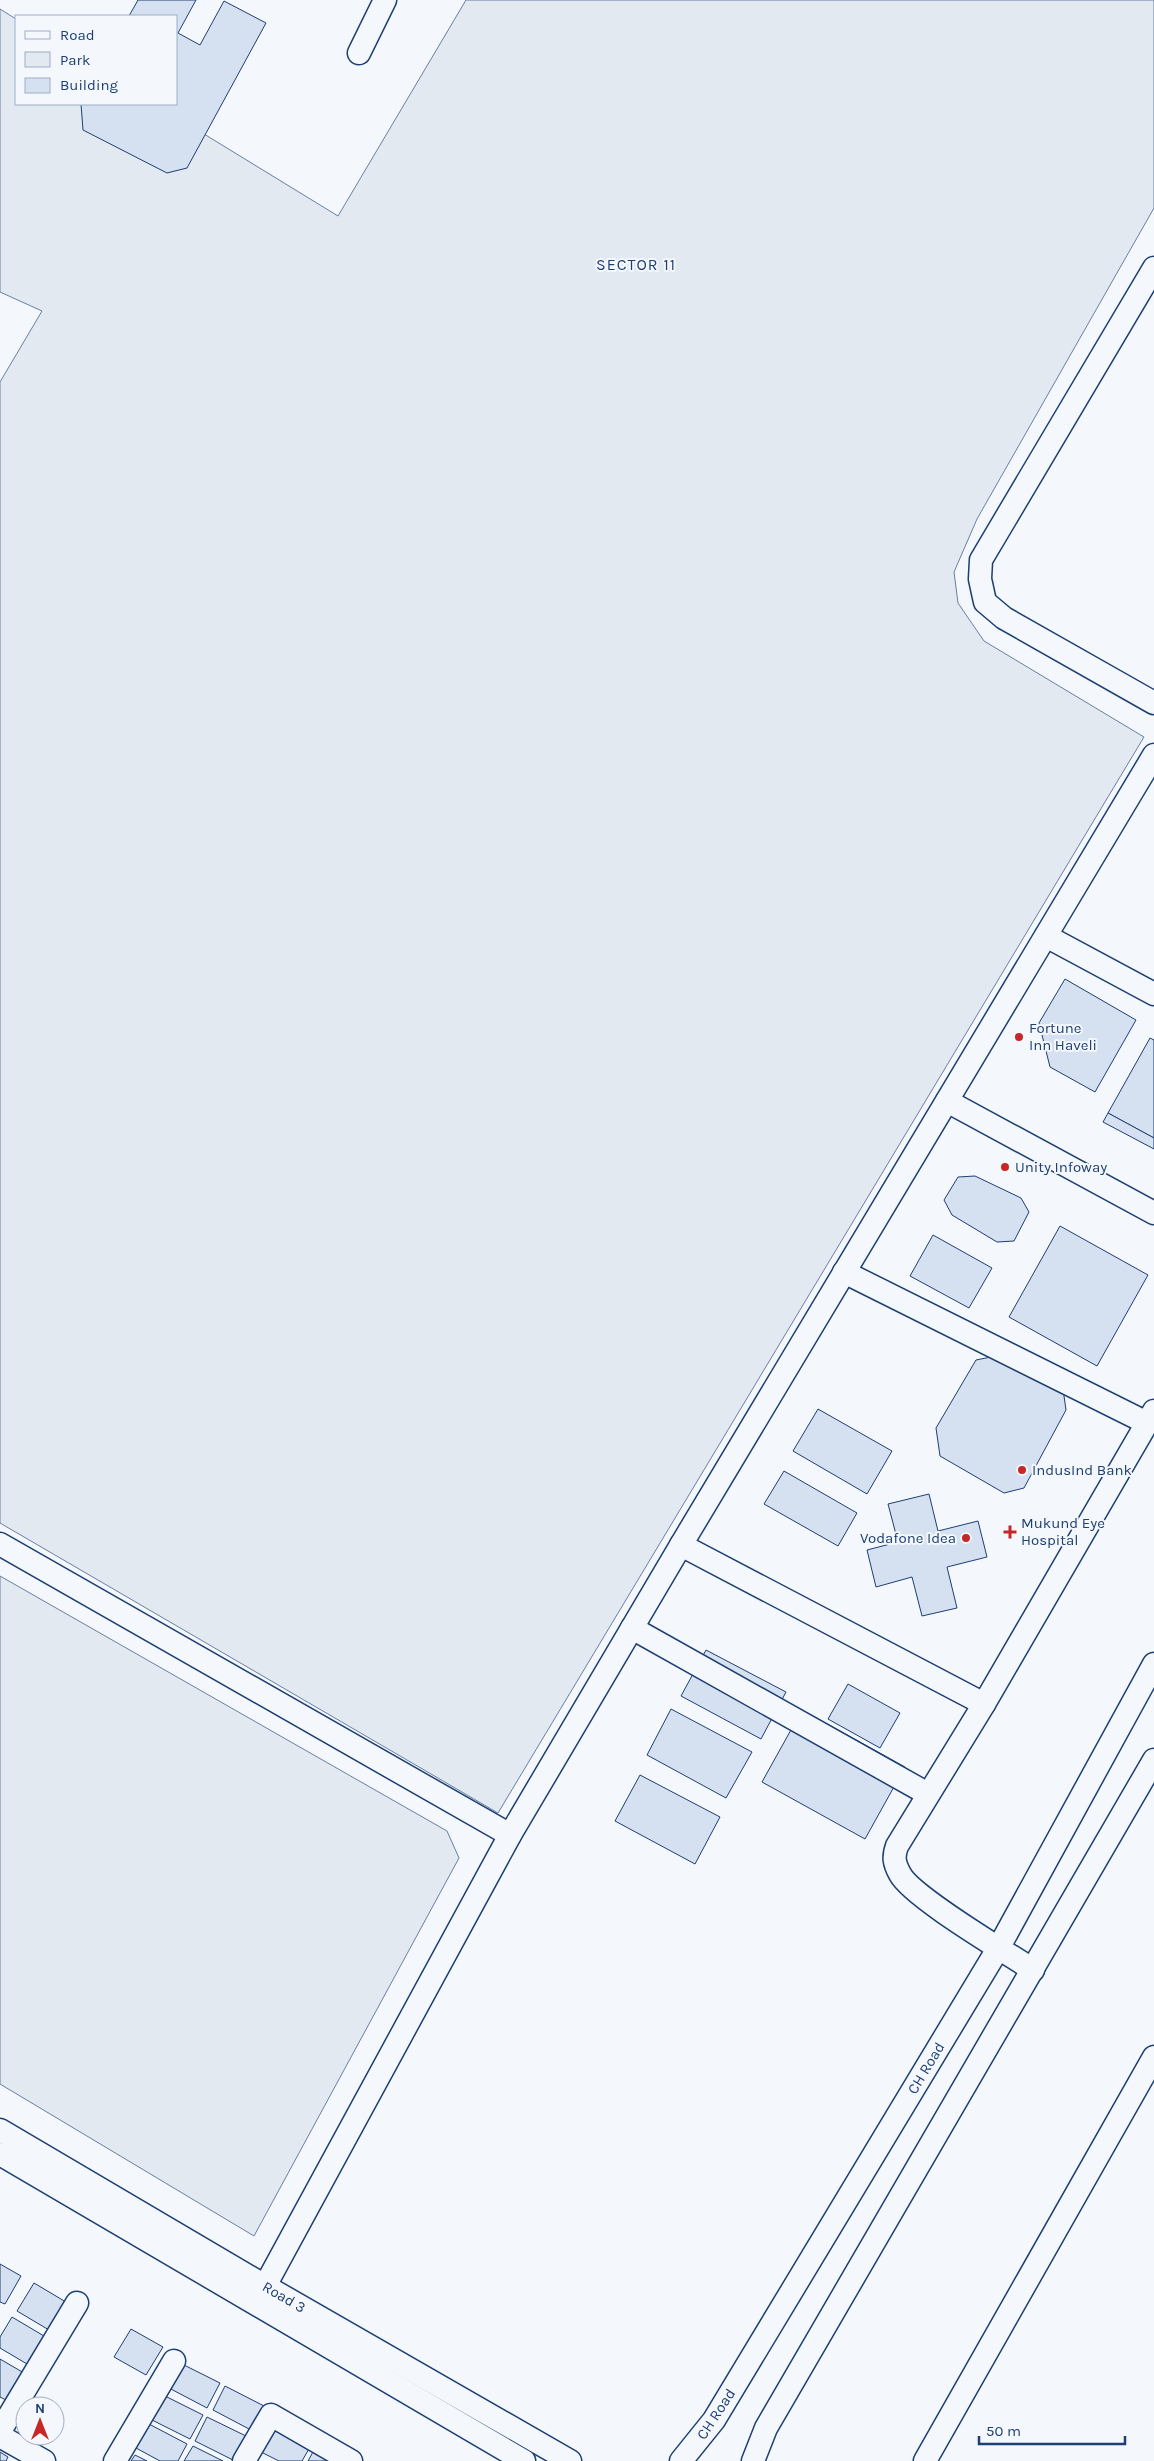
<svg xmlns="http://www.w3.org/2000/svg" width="1154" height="2461" font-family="Karla,sans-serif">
<rect width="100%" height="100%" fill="#f4f7fb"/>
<g fill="#e3e9f0" stroke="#687fa3">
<polygon points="466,0 1154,0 1154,208 977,519 954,572 958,603 984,641 1144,737 498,1813 0,1523 0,382 42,311 0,292 0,9 16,19 16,104 155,104 338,216"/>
<polygon points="0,1576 447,1831 459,1858 254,2236 0,2084"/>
</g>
<g fill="#d5e0f0" stroke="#1d3f73">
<polygon points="138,0 196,0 178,33 200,45 224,1 266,23 187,168 167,173 83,130 81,104 176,104 176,16 129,16"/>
<polygon points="1065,979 1136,1020 1095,1092 1050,1067 1039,1023"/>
<polygon points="1150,1038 1154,1040 1154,1138 1108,1113"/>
<polygon points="1108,1113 1154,1138 1154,1149 1103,1122"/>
<polygon points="975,1176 1021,1198 1029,1212 1014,1241 997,1242 952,1215 944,1200 958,1177"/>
<polygon points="1060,1226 1148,1275 1097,1366 1009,1317"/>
<polygon points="933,1235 992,1268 969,1308 910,1276"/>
<polygon points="1001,1355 1063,1389 1066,1410 1024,1488 1004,1493 940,1456 936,1428 976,1360"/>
<polygon points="818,1409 892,1451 867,1494 793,1451"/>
<polygon points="784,1471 857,1513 838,1546 764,1504"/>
<polygon points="929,1494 938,1531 978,1521 987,1557 947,1567 957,1608 922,1616 912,1577 876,1587 867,1550 898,1542 888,1504"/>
<polygon points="706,1650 786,1692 761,1739 681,1696"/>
<polygon points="848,1684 900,1713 880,1748 828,1719"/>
<polygon points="671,1709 752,1752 726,1798 647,1755"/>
<polygon points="802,1710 905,1767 865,1839 762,1782"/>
<polygon points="640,1775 720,1817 695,1864 615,1821"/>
<polygon points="0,2264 21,2276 5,2304 0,2302"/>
<polygon points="34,2283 66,2302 49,2330 17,2311"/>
<polygon points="12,2317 44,2336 27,2364 0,2348 0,2337"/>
<polygon points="131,2329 163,2347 146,2375 114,2357"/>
<polygon points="0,2359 24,2373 8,2401 0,2397"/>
<polygon points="182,2364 220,2383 207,2408 169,2388"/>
<polygon points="225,2386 264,2406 251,2430 213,2410"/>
<polygon points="165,2396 203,2415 190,2439 152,2420"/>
<polygon points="207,2417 246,2436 233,2460 195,2441"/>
<polygon points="149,2424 187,2444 178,2461 160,2461 136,2448"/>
<polygon points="272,2427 310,2447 302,2461 279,2461 259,2451"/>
<polygon points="193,2446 223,2461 184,2461"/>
<polygon points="314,2450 336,2461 308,2461"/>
<polygon points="0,2452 8,2457 6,2461 0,2461"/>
<polygon points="135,2455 147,2461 131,2461"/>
</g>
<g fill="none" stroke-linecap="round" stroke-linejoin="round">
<g stroke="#1d3f73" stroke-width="25">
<g id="minor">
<polyline points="359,53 385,0"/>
<polyline points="1154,268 981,560 980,579 985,602 1004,618 1154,703"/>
<polyline points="1046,936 1154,994"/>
<polyline points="947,1101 1154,1213"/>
<polyline points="844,1272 1147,1423"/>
<polyline points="0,1544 510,1835 265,2286"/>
<polyline points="681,1545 984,1704"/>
<polyline points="632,1628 928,1794"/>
<polyline points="510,1835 681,1545 1154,755"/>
<path d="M1033,1970C1006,1952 912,1897 900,1874C894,1863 893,1857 897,1846L984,1704L1154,1411"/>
<polyline points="0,2130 265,2286 570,2461"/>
<polyline points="0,2154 524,2461"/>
<polyline points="0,2431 77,2303"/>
<polyline points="0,2436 44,2461"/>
<polyline points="115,2461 174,2361"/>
<polyline points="244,2461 271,2415 351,2461"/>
<polyline points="681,2461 714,2420 999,1947 1154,1664"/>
<polyline points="753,2461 766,2428 1154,1760"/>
<polyline points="925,2461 1154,2057"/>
</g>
</g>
<use href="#minor" stroke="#f4f7fb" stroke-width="22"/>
</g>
<g fill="#c62828" stroke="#f4f7fb" stroke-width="2">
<circle cx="1019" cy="1037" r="5"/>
<circle cx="1005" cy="1167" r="5"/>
<circle cx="1022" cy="1470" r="5"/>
<path d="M1007.5 1524.5h5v5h5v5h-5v5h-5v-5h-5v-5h5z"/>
<circle cx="966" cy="1538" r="5"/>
</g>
<g text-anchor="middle" stroke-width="4" stroke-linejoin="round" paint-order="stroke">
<g font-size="15" fill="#1d3f73" stroke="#f4f7fb" text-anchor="start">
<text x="1029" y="1033">Fortune<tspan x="1029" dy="17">Inn Haveli</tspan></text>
<text x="1015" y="1172">Unity Infoway</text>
<text x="1032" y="1475">IndusInd Bank</text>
<text x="1021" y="1528">Mukund Eye<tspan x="1021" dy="17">Hospital</tspan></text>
<text x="956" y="1543" text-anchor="end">Vodafone Idea</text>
</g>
<g font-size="15" fill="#1d3f73" stroke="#f4f7fb">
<text transform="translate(926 2068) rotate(-59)" y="5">CH Road</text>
<text transform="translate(284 2297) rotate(30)" y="5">Road 3</text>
<text transform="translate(716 2414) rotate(-57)" y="5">CH Road</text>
</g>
<g font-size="16" letter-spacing="1" fill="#1d3f73" stroke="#f4f7fb">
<text x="636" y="270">SECTOR 11</text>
</g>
</g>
<rect x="15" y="15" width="162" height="90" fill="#f4f7fb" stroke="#9eadc5"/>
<rect x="25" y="31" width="25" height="8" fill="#f4f7fb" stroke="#9eadc5"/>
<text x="60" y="40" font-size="15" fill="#1d3f73">Road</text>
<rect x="25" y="52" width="25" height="15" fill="#e3e9f0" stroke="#9eadc5"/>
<text x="60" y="65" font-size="15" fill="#1d3f73">Park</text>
<rect x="25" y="78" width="25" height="15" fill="#d5e0f0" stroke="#9eadc5"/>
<text x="60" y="90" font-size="15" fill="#1d3f73">Building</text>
<g transform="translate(40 2421)"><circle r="24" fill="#f4f7fb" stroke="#9eadc5"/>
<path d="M0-4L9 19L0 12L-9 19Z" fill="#c62828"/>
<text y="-8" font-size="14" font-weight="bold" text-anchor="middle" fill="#1d3f73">N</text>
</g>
<path d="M979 2436v8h146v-8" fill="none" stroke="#1d3f73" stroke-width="2.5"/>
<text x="986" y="2436" font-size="15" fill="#1d3f73" stroke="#f4f7fb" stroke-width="4" paint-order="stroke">50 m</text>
</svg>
